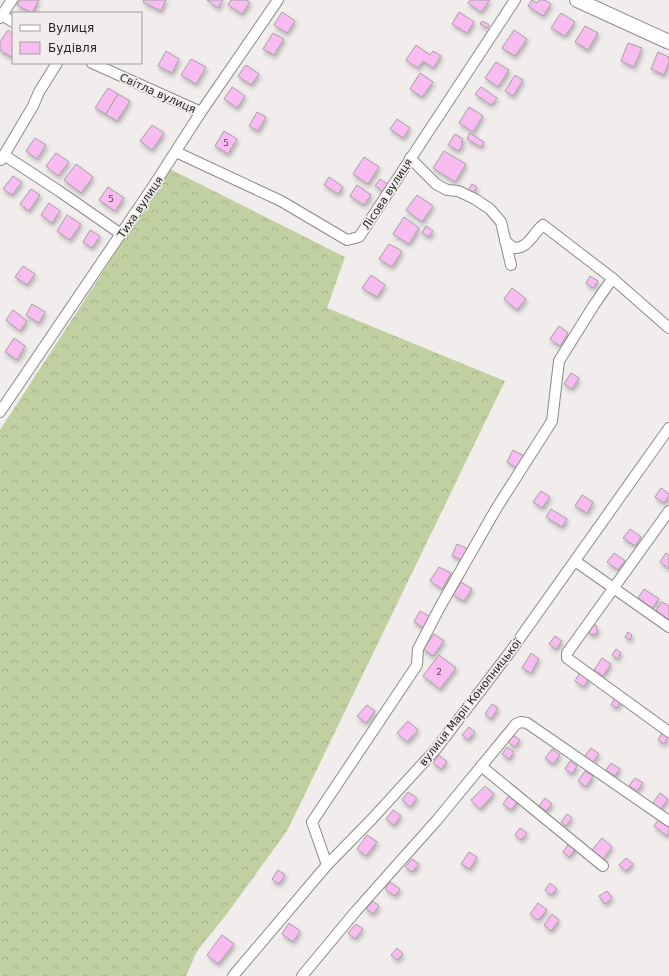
<svg xmlns="http://www.w3.org/2000/svg" width="669" height="976" font-family="'DejaVu Sans',sans-serif">
<defs>
<pattern id="forest-crowns" width="20" height="18" patternUnits="userSpaceOnUse"><rect width="20" height="18" fill="#c0d0a0"/><path d="M2 6a3 3 0 1 1 6 0M12 15a3 3 0 1 1 6 0" fill="none" stroke="#a5b28a"/></pattern>
<filter id="shadow"><feDropShadow dx="1.5" dy="3" stdDeviation="2" flood-color="#0004"/></filter>
</defs>
<rect width="100%" height="100%" fill="#f1edec"/>
<polygon fill="url(#forest-crowns)" points="170,169 345,257 327,308 505,381 287,831 226,915 197,951 186,976 0,976 0,430"/>
<g fill="#f9bcf1" stroke="#a4a1a4" filter="url(#shadow)">
<polygon points="20,0 39,0 32,13 17,5"/>
<polygon points="144,0 166,0 161,11 143,2"/>
<polygon points="207,0 223,0 218,8"/>
<polygon points="231,0 246,0 250,2 242,14 228,5"/>
<polygon points="470,0 490,0 481,12 468,3"/>
<polygon points="532,0 537,3 539,0 545,0 551,4 543,16 528,6"/>
<polygon points="282,12 295,21 287,33 274,25"/>
<polygon points="459,12 474,22 467,33 452,24"/>
<polygon points="561,13 575,22 565,36 551,28"/>
<polygon points="482,21 489,25 487,28 480,24"/>
<polygon points="585,26 598,33 588,50 575,42"/>
<polygon points="8,30 13,34 13,54 11,57 0,50 0,42"/>
<polygon points="514,30 527,39 515,56 502,48"/>
<polygon points="273,33 284,39 274,55 263,49"/>
<polygon points="628,43 642,48 634,67 621,61"/>
<polygon points="416,45 430,55 433,51 441,56 433,68 423,61 418,68 406,60"/>
<polygon points="166,51 179,59 172,73 158,66"/>
<polygon points="658,52 669,57 669,62 664,75 651,69"/>
<polygon points="191,59 206,67 196,84 181,75"/>
<polygon points="496,62 509,70 498,87 485,78"/>
<polygon points="246,65 259,74 251,85 238,76"/>
<polygon points="420,73 433,82 422,97 410,89"/>
<polygon points="515,75 523,80 513,96 505,91"/>
<polygon points="232,87 245,96 237,108 224,99"/>
<polygon points="481,87 497,98 491,105 475,94"/>
<polygon points="108,88 118,94 106,114 95,108"/>
<polygon points="118,94 130,101 117,121 106,114"/>
<polygon points="469,107 483,116 473,132 459,123"/>
<polygon points="257,112 266,117 258,131 249,126"/>
<polygon points="397,119 410,128 403,138 390,129"/>
<polygon points="152,125 164,133 152,150 140,141"/>
<polygon points="224,131 237,139 228,154 215,146"/>
<polygon points="470,133 484,142 481,147 467,139"/>
<polygon points="455,134 463,139 461,142 463,143 459,151 448,145"/>
<polygon points="35,138 46,145 37,159 26,151"/>
<polygon points="444,151 466,164 455,182 433,168"/>
<polygon points="56,153 69,162 58,176 46,166"/>
<polygon points="364,157 379,167 368,184 353,174"/>
<polygon points="76,164 93,177 81,193 64,180"/>
<polygon points="13,176 22,182 12,195 3,189"/>
<polygon points="329,177 343,187 338,194 324,185"/>
<polygon points="380,179 389,185 384,192 375,186"/>
<polygon points="472,184 477,187 473,193 468,190"/>
<polygon points="357,185 371,195 364,205 350,196"/>
<polygon points="108,187 124,198 115,211 99,200"/>
<polygon points="31,189 40,195 29,211 20,204"/>
<polygon points="417,195 433,206 422,222 406,210"/>
<polygon points="49,203 60,211 52,223 41,215"/>
<polygon points="67,215 81,224 70,240 57,231"/>
<polygon points="404,217 419,228 409,244 393,234"/>
<polygon points="426,226 433,231 429,237 422,233"/>
<polygon points="90,230 100,236 92,248 83,242"/>
<polygon points="389,244 402,251 392,267 379,259"/>
<polygon points="23,266 35,274 27,285 15,277"/>
<polygon points="371,275 385,285 377,297 362,288"/>
<polygon points="590,276 598,281 593,288 586,283"/>
<polygon points="512,288 526,299 517,310 504,299"/>
<polygon points="32,304 45,312 39,323 26,315"/>
<polygon points="13,310 27,321 20,331 6,320"/>
<polygon points="559,326 568,333 560,346 550,339"/>
<polygon points="14,338 25,346 17,360 5,352"/>
<polygon points="571,373 579,378 572,389 564,384"/>
<polygon points="513,450 524,456 517,468 507,462"/>
<polygon points="661,488 669,494 669,496 664,503 655,497"/>
<polygon points="541,491 550,497 542,508 533,502"/>
<polygon points="582,495 593,502 587,513 575,506"/>
<polygon points="551,509 567,519 562,527 546,517"/>
<polygon points="630,529 641,537 635,546 623,538"/>
<polygon points="457,544 468,549 462,560 452,556"/>
<polygon points="614,553 625,561 618,570 607,562"/>
<polygon points="666,553 669,555 669,569 660,562"/>
<polygon points="439,567 451,573 442,589 430,581"/>
<polygon points="461,582 472,589 464,601 453,595"/>
<polygon points="644,589 659,599 652,608 638,598"/>
<polygon points="662,602 669,606 669,620 656,610"/>
<polygon points="420,611 430,617 424,628 414,622"/>
<polygon points="596,625 598,633 590,635 588,627"/>
<polygon points="628,632 632,635 630,640 625,637"/>
<polygon points="434,634 444,641 433,656 423,649"/>
<polygon points="555,636 562,641 556,649 549,644"/>
<polygon points="616,649 621,653 617,659 612,655"/>
<polygon points="531,653 539,659 531,673 522,668"/>
<polygon points="439,655 456,668 440,689 423,676"/>
<polygon points="602,658 611,664 603,676 594,670"/>
<polygon points="581,671 590,676 584,687 575,681"/>
<polygon points="616,696 621,701 617,708 611,705"/>
<polygon points="492,704 498,708 491,719 485,714"/>
<polygon points="367,705 375,711 366,723 357,716"/>
<polygon points="408,721 418,730 407,742 397,733"/>
<polygon points="469,727 475,732 468,740 462,735"/>
<polygon points="662,733 668,737 664,744 658,740"/>
<polygon points="513,735 520,740 515,747 508,742"/>
<polygon points="507,747 514,752 509,759 502,754"/>
<polygon points="591,748 599,754 593,762 585,756"/>
<polygon points="552,749 560,755 553,764 545,758"/>
<polygon points="439,755 447,762 441,769 433,763"/>
<polygon points="570,761 577,766 572,774 565,769"/>
<polygon points="611,763 620,769 615,776 606,770"/>
<polygon points="585,771 593,776 586,787 578,781"/>
<polygon points="635,778 643,783 637,791 629,786"/>
<polygon points="485,786 494,794 480,809 471,800"/>
<polygon points="408,792 417,798 410,807 402,800"/>
<polygon points="660,793 668,799 660,810 652,804"/>
<polygon points="510,794 519,800 511,810 503,804"/>
<polygon points="545,798 552,804 546,811 539,806"/>
<polygon points="393,810 401,816 394,825 386,819"/>
<polygon points="567,814 572,818 566,826 561,822"/>
<polygon points="659,819 669,827 669,833 667,836 654,826"/>
<polygon points="520,828 527,833 521,840 515,835"/>
<polygon points="367,835 377,842 366,856 357,849"/>
<polygon points="602,838 612,847 603,859 592,850"/>
<polygon points="570,842 577,847 569,857 563,852"/>
<polygon points="469,852 477,857 470,869 461,864"/>
<polygon points="626,858 633,864 626,871 619,865"/>
<polygon points="412,859 419,864 412,872 405,867"/>
<polygon points="278,870 285,875 279,884 272,879"/>
<polygon points="390,882 400,889 395,896 385,889"/>
<polygon points="550,883 557,889 551,895 545,890"/>
<polygon points="607,891 612,898 605,904 599,896"/>
<polygon points="373,901 379,906 373,914 366,909"/>
<polygon points="538,903 547,910 538,920 530,914"/>
<polygon points="552,914 559,920 551,931 544,925"/>
<polygon points="289,923 300,931 293,942 282,934"/>
<polygon points="356,924 363,929 355,939 348,933"/>
<polygon points="222,935 234,944 218,964 207,955"/>
<polygon points="397,948 403,954 397,960 391,955"/>
</g>
<g fill="none" stroke-linecap="round" stroke-linejoin="round">
<g stroke="#8d8a89" stroke-width="12">
<g id="street">
<polyline points="2,15 13,22"/>
<polyline points="0,18 12,0"/>
<polyline points="92,63 201,112"/>
<polyline points="176,152 281,201 347,240 359,237 515,0"/>
<polyline points="4,155 59,191 121,234"/>
<polyline points="410,158 436,184 447,190 458,191 475,199 490,209 501,222 511,265"/>
<polyline points="1,160 33,106 39,92 57,63"/>
<polyline points="612,278 669,328"/>
<polyline points="0,412 152,188 201,112 278,0"/>
<polyline points="669,511 567,653 567,658 571,661 669,732"/>
<polyline points="575,561 669,627"/>
<polyline points="481,766 603,866"/>
<path d="M327,865L312,822L417,665L418,649L441,605L496,509L552,421L559,361L594,305L610,282L612,278L543,225C533,233 528,249 514,248L505,241"/>
<polyline points="233,976 327,865 372,819 436,749 510,652 669,428"/>
<polyline points="302,976 356,911 437,820 516,724 521,722 527,723 669,821"/>
</g>
</g>
<g stroke="#8d8a89" stroke-width="16">
<polyline id="secondary" points="577,0 669,42"/>
</g>
<use href="#street" stroke="#fff" stroke-width="10"/>
<use href="#secondary" stroke="#fff" stroke-width="14"/>
</g>
<g text-anchor="middle" stroke-width="3.5" stroke-linejoin="round" paint-order="stroke">
<g font-size="9" fill="#5c4c58">
<text x="226" y="146">5</text>
<text x="111" y="202">5</text>
<text x="439" y="675">2</text>
</g>
<g font-size="11" fill="#272625" stroke="#f1edec">
<text transform="translate(158 93) rotate(24)" y="4">Світла вулиця</text>
<text transform="translate(387 194) rotate(-57)" y="4">Лісова вулиця</text>
<text transform="translate(140 207) rotate(-56)" y="4">Тиха вулиця</text>
<text transform="translate(470 702) rotate(-52)" y="4">вулиця Марії Конопницької</text>
</g>
</g>
<rect x="12" y="12" width="130" height="52" fill="#f1edec" stroke="#a09d9c"/>
<rect x="20" y="25" width="20" height="6" fill="#ffffff" stroke="#a09d9c"/>
<text x="48" y="32" font-size="12" fill="#272625">Вулиця</text>
<rect x="20" y="42" width="20" height="12" fill="#f9bcf1" stroke="#a09d9c"/>
<text x="48" y="52" font-size="12" fill="#272625">Будівля</text>
</svg>
